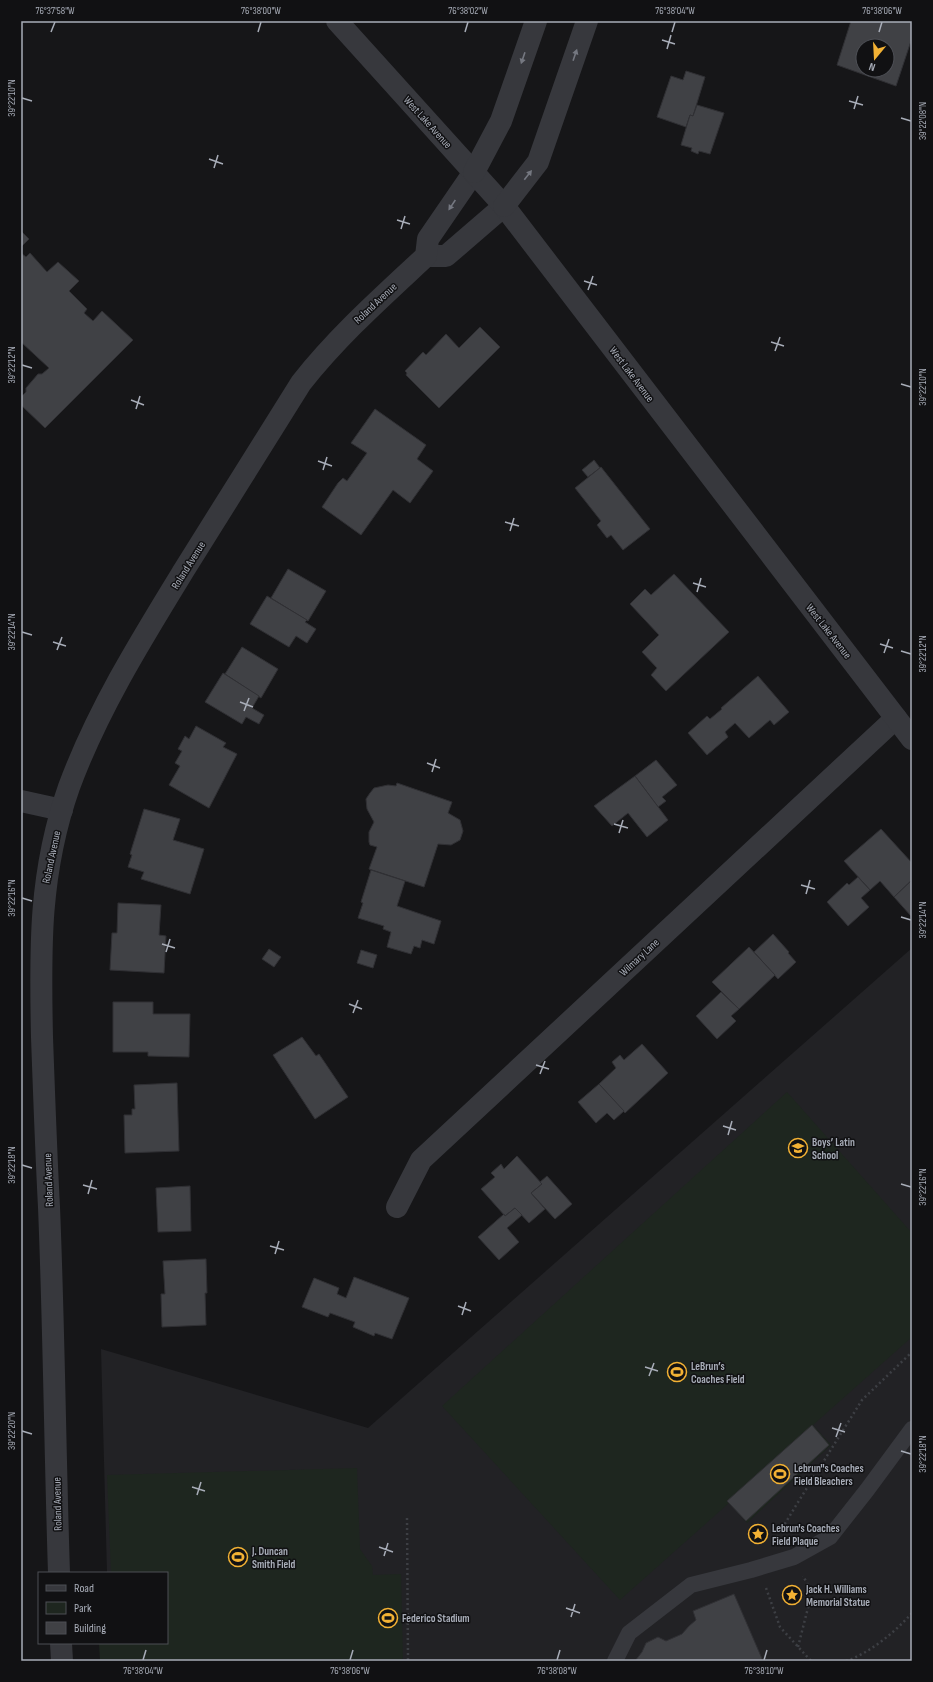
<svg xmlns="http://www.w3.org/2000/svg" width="933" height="1682" font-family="'Sofia Sans Condensed',sans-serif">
<rect width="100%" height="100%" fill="#161618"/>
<polygon fill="#222225" points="912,948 912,1661 108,1661 167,1643 167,1573 107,1573 101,1349 368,1428"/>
<g fill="#1e261f">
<polygon points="787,1092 912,1233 912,1337 813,1425 831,1445 747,1523 729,1503 620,1600 442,1406"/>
<polygon points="357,1468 360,1549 372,1566 373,1575 401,1574 403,1661 100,1661 99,1643 167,1643 167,1573 111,1573 107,1475"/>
</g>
<g fill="#404145" stroke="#303034" fill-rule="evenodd">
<path d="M851,21H912V38L896,86L837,65ZM863,46H887V70H863Z"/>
<polygon points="686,71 705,77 693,116 690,115 686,127 657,117 671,76 683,80"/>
<polygon points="697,105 724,113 710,154 699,151 698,154 691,151 692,148 681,145 690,115 693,116"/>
<polygon points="21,231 29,239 21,247"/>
<polygon points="21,253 26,257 30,253 47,272 58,262 79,281 69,291 87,309 84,313 93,321 102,311 133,340 45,428 21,405 21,397 26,392 26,388 38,374 42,374 49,368 21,342"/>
<polygon points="480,327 500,347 439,408 406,375 407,373 405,371 423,352 426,355 446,334 459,348"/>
<polygon points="375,409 426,445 417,459 433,471 410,503 393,490 361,535 322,507 338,483 343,478 347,481 367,453 351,443"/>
<polygon points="594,460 600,468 588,477 582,470"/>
<polygon points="601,467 650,529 623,550 611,535 607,538 597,525 601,521 575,488"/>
<polygon points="288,569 326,591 308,621 271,598"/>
<polygon points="674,574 729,632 666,691 651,675 657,668 642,652 659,635 630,604 645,589 651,595"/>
<polygon points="267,596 307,620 305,622 316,629 307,643 296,636 289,647 250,624"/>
<polygon points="242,647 278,669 261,698 225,674"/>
<polygon points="223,673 259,696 252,708 264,715 259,724 246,717 242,724 205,702"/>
<polygon points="758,676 789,712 774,725 770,720 749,738 735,723 725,732 728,737 707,755 688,733 707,716 710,719 722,709 721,708"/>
<polygon points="196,726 226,743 223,747 237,754 209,808 169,785 180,766 175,763 182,751 178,749 185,736 189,739"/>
<polygon points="656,760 677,785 662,797 666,801 658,807 635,776"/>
<polygon points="635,776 668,820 647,837 628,813 612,826 594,806"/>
<polygon points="397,783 452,802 448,813 460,820 463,831 460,840 451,845 438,844 424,887 369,869 377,847 370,845 369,842 369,832 374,822 367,809 366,799 370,793 374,788 388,785 396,786"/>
<polygon points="144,809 180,819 173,840 204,849 190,894 141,879 144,872 128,867 132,855 130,854"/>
<polygon points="881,829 912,863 912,880 894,897 880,881 870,890 844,861"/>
<polygon points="371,870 405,881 397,906 441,921 434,944 422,940 420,948 414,946 411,954 387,947 391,932 383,929 384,926 358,918 363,903 361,902"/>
<polygon points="858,877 870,890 861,898 869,907 848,926 827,902 847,883 849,885"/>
<polygon points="912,880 912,915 911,916 894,897"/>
<polygon points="118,903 161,905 159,935 166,936 164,973 110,970 112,933 117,933"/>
<polygon points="773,934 789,952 788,953 796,962 778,979 754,952"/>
<polygon points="749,947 775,975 739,1009 712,982"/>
<polygon points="269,949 281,957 274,967 262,959"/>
<polygon points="361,950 377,955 373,968 357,963"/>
<polygon points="721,992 739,1009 731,1016 736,1021 717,1039 696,1016"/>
<polygon points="113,1002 153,1002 153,1014 190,1014 189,1057 148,1056 148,1052 113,1052"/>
<polygon points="302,1037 316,1056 319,1054 348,1097 315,1119 273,1055"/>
<polygon points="642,1044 668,1073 625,1113 599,1084 616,1068 612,1062 620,1055 624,1060"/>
<polygon points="177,1083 179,1151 125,1153 124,1115 132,1115 132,1109 135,1109 134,1085"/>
<polygon points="599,1084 624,1111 614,1120 607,1113 596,1123 578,1102"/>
<polygon points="517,1156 542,1184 531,1193 545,1209 529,1223 515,1208 505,1216 481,1189 495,1177 491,1173 501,1164 504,1169"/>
<polygon points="547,1176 572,1204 555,1219 531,1193 542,1184 540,1182"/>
<polygon points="190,1186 191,1231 158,1232 156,1188"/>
<polygon points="515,1208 522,1215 507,1228 519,1242 499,1260 478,1237 504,1214 505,1216"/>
<polygon points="206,1259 207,1293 205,1293 206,1325 162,1327 161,1294 165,1294 163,1261"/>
<polygon points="354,1277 409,1298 392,1339 375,1333 374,1336 353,1327 355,1322 330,1313 328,1317 302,1307 314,1278 339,1288 337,1294 346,1298"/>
<polygon points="812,1425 829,1445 746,1521 727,1501"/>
<polygon points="734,1594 763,1661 635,1661 642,1652 646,1643 658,1637 666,1641 682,1634 689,1626 696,1620 693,1611"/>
</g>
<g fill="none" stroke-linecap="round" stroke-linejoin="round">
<g stroke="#3d3f44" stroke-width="2.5" stroke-dasharray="2 3" stroke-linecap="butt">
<polyline points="407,1518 408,1661"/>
<polyline points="777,1537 795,1507 862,1400 912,1352"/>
<polyline points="766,1588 780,1627 811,1661"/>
<polyline points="798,1647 812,1592 803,1576"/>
<path d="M846,1661C870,1653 895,1632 912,1613"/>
</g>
<polyline stroke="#37383d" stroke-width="16" points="615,1661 629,1633 691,1585 751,1570 794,1557 830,1537 867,1490 912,1429"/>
<g stroke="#37383d" stroke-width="22">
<polyline points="426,256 446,256 504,206"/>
<polyline points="21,801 62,810"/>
<polyline points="397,1207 421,1160 896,718"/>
<path d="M59,1573C55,1451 54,1329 49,1207C46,1150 44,1093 42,1037C40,948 39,872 69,787C97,711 141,640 184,570C223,508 262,445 301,383C338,336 382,297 426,256L428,239L474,172"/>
<polyline points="61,1643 62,1661"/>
</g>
<g stroke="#37383d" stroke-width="22">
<polyline points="337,21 504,206 912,739"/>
<polyline points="474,172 501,121 536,21"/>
<polyline points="504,206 538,162 587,21"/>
</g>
</g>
<defs><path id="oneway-solid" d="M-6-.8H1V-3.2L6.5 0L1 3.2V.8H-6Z"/></defs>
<g fill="#757881">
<use href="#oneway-solid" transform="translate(575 55) rotate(-71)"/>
<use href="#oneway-solid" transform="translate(523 58) rotate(109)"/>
<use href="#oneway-solid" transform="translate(528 175) rotate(-52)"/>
<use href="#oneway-solid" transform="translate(452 205) rotate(124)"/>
</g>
<path fill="none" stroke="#a8adb8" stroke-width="1.5" d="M51,32L55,22M258,32L261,22M465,32L468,22M672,32L675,22M879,32L882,22M662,40L675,44M667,49L671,35M22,98L32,101M849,101L863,105M854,109L858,96M901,118L911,121M209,159L223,164M214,168L218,155M397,220L410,224M401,229L405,216M584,281L597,285M588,290L593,276M771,342L784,346M775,351L780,337M22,365L32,368M901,384L911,387M131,400L144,405M136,409L140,396M318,461L332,466M323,470L327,457M505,522L519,526M510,531L514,518M693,583L706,587M697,592L701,578M22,632L32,635M53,642L66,646M880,644L893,648M57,650L62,637M901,651L911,654M884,653L889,639M240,702L253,707M244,711L249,698M427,763L440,768M432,772L436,759M614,824L628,828M619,833L623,820M801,885L815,889M806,894L810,880M22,898L32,901M901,917L911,920M162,944L175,948M166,952L170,939M349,1004L362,1009M353,1013L358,1000M536,1065L549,1069M540,1074L545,1061M723,1126L736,1130M728,1135L732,1121M22,1165L32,1168M901,1184L911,1187M83,1185L97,1189M88,1194L92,1180M270,1246L284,1250M275,1254L279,1241M458,1306L471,1311M462,1315L466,1302M645,1367L658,1371M649,1376L654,1363M832,1428L845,1432M22,1431L32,1434M836,1437L841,1423M901,1451L911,1454M192,1487L205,1491M197,1495L201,1482M379,1547L393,1552M384,1556L388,1543M566,1608L580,1613M571,1617L575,1604M143,1660L146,1650M350,1660L353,1650M557,1660L560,1650M764,1660L767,1650"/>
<defs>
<g id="school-ring" transform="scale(1)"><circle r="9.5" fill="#111113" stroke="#f2b134" stroke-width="1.5"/><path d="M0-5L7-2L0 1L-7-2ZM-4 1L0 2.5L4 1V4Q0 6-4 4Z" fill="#f2b134"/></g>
<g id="stadium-ring" transform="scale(1)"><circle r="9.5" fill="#111113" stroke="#f2b134" stroke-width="1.5"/><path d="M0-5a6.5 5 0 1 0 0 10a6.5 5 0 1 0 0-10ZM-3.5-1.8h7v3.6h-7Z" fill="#f2b134"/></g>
<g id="sight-ring" transform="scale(1)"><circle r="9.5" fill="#111113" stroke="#f2b134" stroke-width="1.5"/><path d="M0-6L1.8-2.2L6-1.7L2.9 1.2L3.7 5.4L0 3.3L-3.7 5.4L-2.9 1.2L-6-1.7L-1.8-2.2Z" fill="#f2b134"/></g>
</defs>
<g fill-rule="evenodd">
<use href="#school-ring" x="798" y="1148"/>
<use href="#stadium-ring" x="677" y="1372"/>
<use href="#stadium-ring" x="780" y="1474"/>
<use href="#sight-ring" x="758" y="1534"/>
<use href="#stadium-ring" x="238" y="1557"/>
<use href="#sight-ring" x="792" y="1595"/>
<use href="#stadium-ring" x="388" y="1618"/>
</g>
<g text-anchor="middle" stroke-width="3" stroke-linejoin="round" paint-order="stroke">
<g font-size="11" fill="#a8adb8" stroke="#111113">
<text transform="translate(428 122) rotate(48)" y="4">West Lake Avenue</text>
<text transform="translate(375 303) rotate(-43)" y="4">Roland Avenue</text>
<text transform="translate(632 374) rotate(53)" y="4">West Lake Avenue</text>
<text transform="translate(188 565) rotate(-58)" y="4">Roland Avenue</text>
<text transform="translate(829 631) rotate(52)" y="4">West Lake Avenue</text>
<text transform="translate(51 857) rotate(-78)" y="4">Roland Avenue</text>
<text transform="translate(639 957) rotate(-43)" y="4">Wilmary Lane</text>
<text transform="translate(48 1180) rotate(-92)" y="4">Roland Avenue</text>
<text transform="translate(57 1504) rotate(-91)" y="4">Roland Avenue</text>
</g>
<g font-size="11" font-weight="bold" fill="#a8adb8" stroke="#111113" text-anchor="start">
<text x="812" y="1146">Boys’ Latin<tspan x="812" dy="13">School</tspan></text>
<text x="691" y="1370">LeBrun’s<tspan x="691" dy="13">Coaches Field</tspan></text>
<text x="794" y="1472">Lebrun''s Coaches<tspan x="794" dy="13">Field Bleachers</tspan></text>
<text x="772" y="1532">Lebrun's Coaches<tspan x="772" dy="13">Field Plaque</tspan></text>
<text x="252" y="1555">J. Duncan<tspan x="252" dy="13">Smith Field</tspan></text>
<text x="806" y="1593">Jack H. Williams<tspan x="806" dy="13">Memorial Statue</tspan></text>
<text x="402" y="1622">Federico Stadium</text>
</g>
</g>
<rect width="933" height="1682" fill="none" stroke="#111113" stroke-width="44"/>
<rect x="38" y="1572" width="130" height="72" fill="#111113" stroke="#4d4f55"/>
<rect x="46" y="1585" width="20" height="6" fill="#37383d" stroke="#4d4f55"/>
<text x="74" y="1592" font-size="12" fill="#a8adb8">Road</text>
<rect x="46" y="1602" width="20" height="12" fill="#1e261f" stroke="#4d4f55"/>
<text x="74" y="1612" font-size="12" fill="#a8adb8">Park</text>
<rect x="46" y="1622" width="20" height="12" fill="#404145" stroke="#4d4f55"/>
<text x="74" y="1632" font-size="12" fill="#a8adb8">Building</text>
<g transform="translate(875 58) rotate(198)"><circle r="19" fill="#111113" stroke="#4d4f55"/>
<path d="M0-3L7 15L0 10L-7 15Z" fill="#f2b134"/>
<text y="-6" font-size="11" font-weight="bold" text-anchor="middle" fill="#a8adb8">N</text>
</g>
<rect x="22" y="22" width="889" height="1638" fill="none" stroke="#a8adb8" stroke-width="1.5"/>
<g font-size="10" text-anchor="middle" fill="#a8adb8">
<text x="55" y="14">76°37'58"W</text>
<text x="261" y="14">76°38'00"W</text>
<text x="468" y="14">76°38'02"W</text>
<text x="675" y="14">76°38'04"W</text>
<text x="882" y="14">76°38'06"W</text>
<text transform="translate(11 98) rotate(-90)" y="4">39°22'10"N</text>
<text transform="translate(922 121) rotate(-90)" y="4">39°22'08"N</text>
<text transform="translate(11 365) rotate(-90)" y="4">39°22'12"N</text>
<text transform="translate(922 387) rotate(-90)" y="4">39°22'10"N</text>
<text transform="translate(11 632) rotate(-90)" y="4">39°22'14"N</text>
<text transform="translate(922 654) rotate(-90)" y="4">39°22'12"N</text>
<text transform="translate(11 898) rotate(-90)" y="4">39°22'16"N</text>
<text transform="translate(922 920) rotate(-90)" y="4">39°22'14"N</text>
<text transform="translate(11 1165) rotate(-90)" y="4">39°22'18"N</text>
<text transform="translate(922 1187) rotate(-90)" y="4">39°22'16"N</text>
<text transform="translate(11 1431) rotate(-90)" y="4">39°22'20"N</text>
<text transform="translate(922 1454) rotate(-90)" y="4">39°22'18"N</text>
<text x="143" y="1674">76°38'04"W</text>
<text x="350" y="1674">76°38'06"W</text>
<text x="557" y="1674">76°38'08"W</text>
<text x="764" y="1674">76°38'10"W</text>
</g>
</svg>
